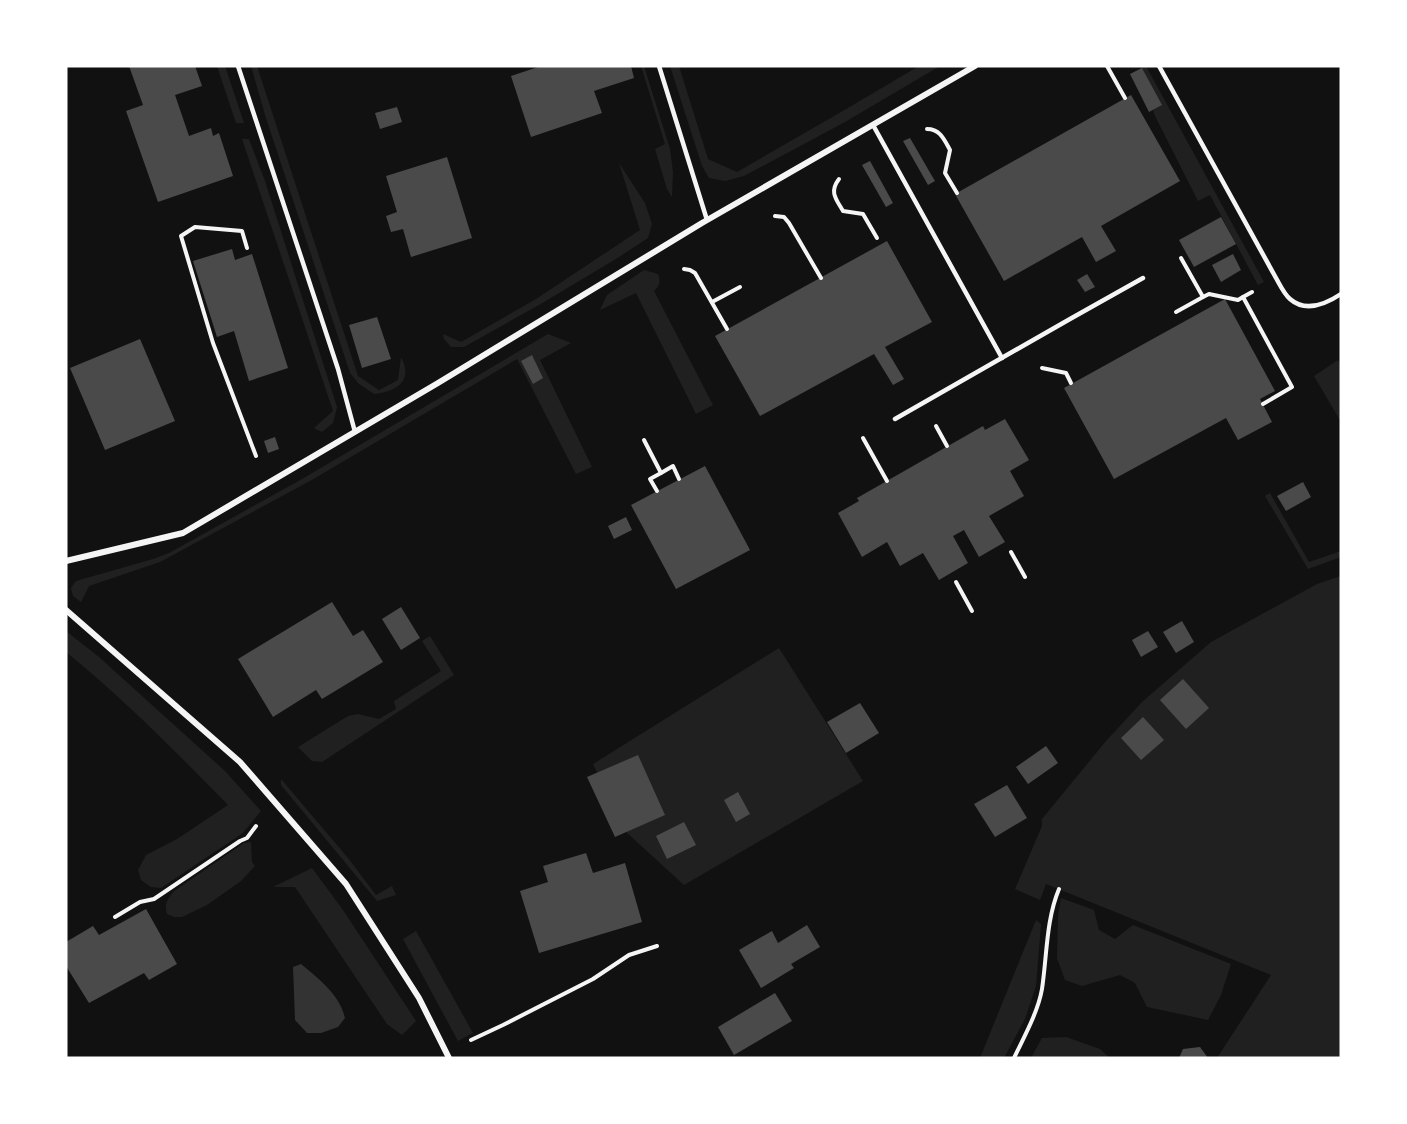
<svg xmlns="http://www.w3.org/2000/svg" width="1407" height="1124" font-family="Ubuntu,sans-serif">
<rect width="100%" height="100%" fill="#111"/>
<g fill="#202020">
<polygon points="217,66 225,66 244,123 236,123"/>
<path d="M251,66H257L358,376L379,390L398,380L401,357C414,381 396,392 374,394L359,384L350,373L265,115Z"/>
<polygon points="641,66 644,66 670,149 673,172 672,197 667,189 655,149 665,144"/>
<polygon points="670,66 679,66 708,159 737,172 841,112 919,66 940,66 845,122 744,176 725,181 709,178 702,166"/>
<polygon points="1141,66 1146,66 1264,282 1258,285 1210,195 1198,201 1155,116 1153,110 1161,105"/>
<polygon points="242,139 249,139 265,181 337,407 333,423 322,432 314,428 333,411"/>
<polygon points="619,163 645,203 652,224 648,238 616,259 539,305 464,347 451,347 444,339 443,334 461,342 536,299 640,230"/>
<path d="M644,270L658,274C661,282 660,285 654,291L713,405L696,414L636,293L600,310L607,295Z"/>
<polygon points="548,334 571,343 540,360 592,467 576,474 517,359 310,481 160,562 89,586 81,602 73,596 71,588 76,581 153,559 169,553 302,479"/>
<polygon points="1338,360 1341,366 1341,422 1314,376"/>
<polygon points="1270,493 1309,562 1341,551 1341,557 1308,569 1265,496"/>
<polygon points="1341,576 1341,1058 1217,1058 1271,975 1046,884 1040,900 1015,889 1042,826 1042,819 1106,741 1142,702 1211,642 1317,584"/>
<path d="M66,631L99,657L225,771L261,811L243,833L161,888L151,887L141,880L138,870L146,855L177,839L228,805C176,752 124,699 66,652Z"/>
<polygon points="430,636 454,675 322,762 312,761 298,747 348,716 358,714 379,719 396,709 394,701 441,671 422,641"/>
<polygon points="779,648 863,781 684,885 626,832 593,764"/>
<polygon points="281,779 348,858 376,895 392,886 396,895 377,901 281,785"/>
<path d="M251,842L252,862L255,866L241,881L207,905L182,917H174L167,914C164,904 167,900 173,892L244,843Z"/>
<polygon points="312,868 343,910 416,1021 402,1035 387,1024 295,887 273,887"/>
<polygon points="1061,898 1094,910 1099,930 1115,939 1133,925 1231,964 1221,995 1208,1020 1147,1007 1135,983 1120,975 1082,986 1065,980 1057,958 1058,916"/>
<polygon points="1036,920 1041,924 1036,986 1025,1019 1004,1058 980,1058"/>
<polygon points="416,931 473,1033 458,1041 403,939"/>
<polygon points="1066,1037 1100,1049 1110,1058 1031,1058 1042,1038"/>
</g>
<path fill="#333" d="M301,964C319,979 340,995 345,1018L338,1027L321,1033H307L295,1020L293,967Z"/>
<g fill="#4a4a4a">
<polygon points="129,66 195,66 202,86 175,95 189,136 211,128 213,136 219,133 233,176 158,202 126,111 143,105"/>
<polygon points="541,66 631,66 634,78 594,91 602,113 531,137 511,76"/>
<polygon points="1142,68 1162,105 1149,112 1130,74"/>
<polygon points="1131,95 1180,181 1101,226 1116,251 1096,262 1082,237 1004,281 955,194"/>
<polygon points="397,107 402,122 380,129 375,113"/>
<polygon points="910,138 932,176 935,181 928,185 903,141"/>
<polygon points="447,157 472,238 411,257 403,229 391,232 386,216 397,212 386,176"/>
<polygon points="870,161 893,203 886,207 862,165"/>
<polygon points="1221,217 1236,244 1194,267 1179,240"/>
<polygon points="887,241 932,322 885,347 904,379 893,385 874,354 760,416 715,336"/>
<polygon points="232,249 235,260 252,254 288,368 249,381 234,331 217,337 193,261"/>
<polygon points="1233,254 1241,270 1221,282 1212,265"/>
<polygon points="1087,274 1095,287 1085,292 1077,280"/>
<polygon points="1225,299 1275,391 1260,399 1272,422 1238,440 1226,418 1114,479 1064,388"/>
<polygon points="377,317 391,359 362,368 349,325"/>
<polygon points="140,339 175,421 105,450 70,368"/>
<polygon points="532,355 543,378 533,384 521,361"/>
<polygon points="1005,419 1029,460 1010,471 1024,496 989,516 1005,542 979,557 964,530 953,536 968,563 939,580 923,553 900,566 887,542 862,557 838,513 859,501 857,498 983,426 985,430"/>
<polygon points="275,437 279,449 268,453 264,441"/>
<polygon points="705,466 750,550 676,589 631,505"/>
<polygon points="1303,482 1311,497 1286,511 1277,496"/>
<polygon points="626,517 632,530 614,539 608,526"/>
<polygon points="332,602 353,636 363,630 383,662 322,699 316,690 273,717 238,659"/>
<polygon points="401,607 420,638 401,650 382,619"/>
<polygon points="1182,621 1194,642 1176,653 1163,632"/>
<polygon points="1148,631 1158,647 1141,657 1132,640"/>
<polygon points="1183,679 1209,708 1186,729 1160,700"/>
<polygon points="860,703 879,733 846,753 827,722"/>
<polygon points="1143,717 1164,740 1141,760 1121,738"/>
<polygon points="1046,746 1058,763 1028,784 1016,767"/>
<polygon points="638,755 665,815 615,837 587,777"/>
<polygon points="1007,785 1027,818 995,837 974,804"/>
<polygon points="738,792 750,814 736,822 724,800"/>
<polygon points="684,822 696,845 667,859 656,836"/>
<polygon points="586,853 593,873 625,863 642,922 539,953 520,891 548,882 543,866"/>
<polygon points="146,909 177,964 149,980 144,973 89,1003 66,966 66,942 93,926 99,935"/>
<polygon points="807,925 820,947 791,964 794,968 761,988 739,950 772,931 778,943"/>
<polygon points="775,993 792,1021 734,1055 718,1027"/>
<polygon points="1200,1047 1208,1058 1179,1058 1183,1049"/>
</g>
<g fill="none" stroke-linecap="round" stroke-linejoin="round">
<g stroke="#f5f5f5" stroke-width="4">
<polyline points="1107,66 1125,98"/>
<path d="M927,129C940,129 944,139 950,150L945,173L957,193"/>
<path d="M839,179C829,192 836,199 843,211L863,214L877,238"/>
<polyline points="775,216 784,217 789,223 821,278"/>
<polyline points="247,248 242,231 195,227 181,236 213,343 256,456"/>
<polyline points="684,269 690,270 695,273 727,329"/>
<polyline points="1252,292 1243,297 1292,387 1263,404"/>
<polyline points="1203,297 1209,294 1238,300 1243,297"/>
<polyline points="712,302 740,287"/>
<polyline points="1176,312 1203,297 1181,258"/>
<polyline points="1042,368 1066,373 1071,383"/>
<polyline points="936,426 947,446"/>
<polyline points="863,438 887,481"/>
<polyline points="644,440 661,473 650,479 657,491"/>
<polyline points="661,473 673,466 679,479"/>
<polyline points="1011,552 1025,577"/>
<polyline points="956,582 972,611"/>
<polyline points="115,917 140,902 154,899 240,841 247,838 256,826"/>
<polyline points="471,1040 503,1025 593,979 629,955 657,946"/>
<path d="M1014,1058C1024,1037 1038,1012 1042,989C1047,956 1046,920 1059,889"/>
</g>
<g stroke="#f5f5f5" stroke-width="4.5">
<polyline points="238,66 338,369 355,432"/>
<polyline points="659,66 707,220"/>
<path d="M1159,66L1276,278C1280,285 1284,294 1290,299C1306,313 1326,304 1341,294"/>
<polyline points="873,125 1002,358"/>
<polyline points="895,419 1070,319 1143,278"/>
</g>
<g stroke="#f5f5f5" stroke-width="6">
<polyline points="66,561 183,533 438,383 702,223 975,66"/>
<polyline points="66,610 240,762 346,884 419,998 449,1058"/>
</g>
</g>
<rect width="1407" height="1124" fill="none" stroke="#ffffff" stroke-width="135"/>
</svg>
